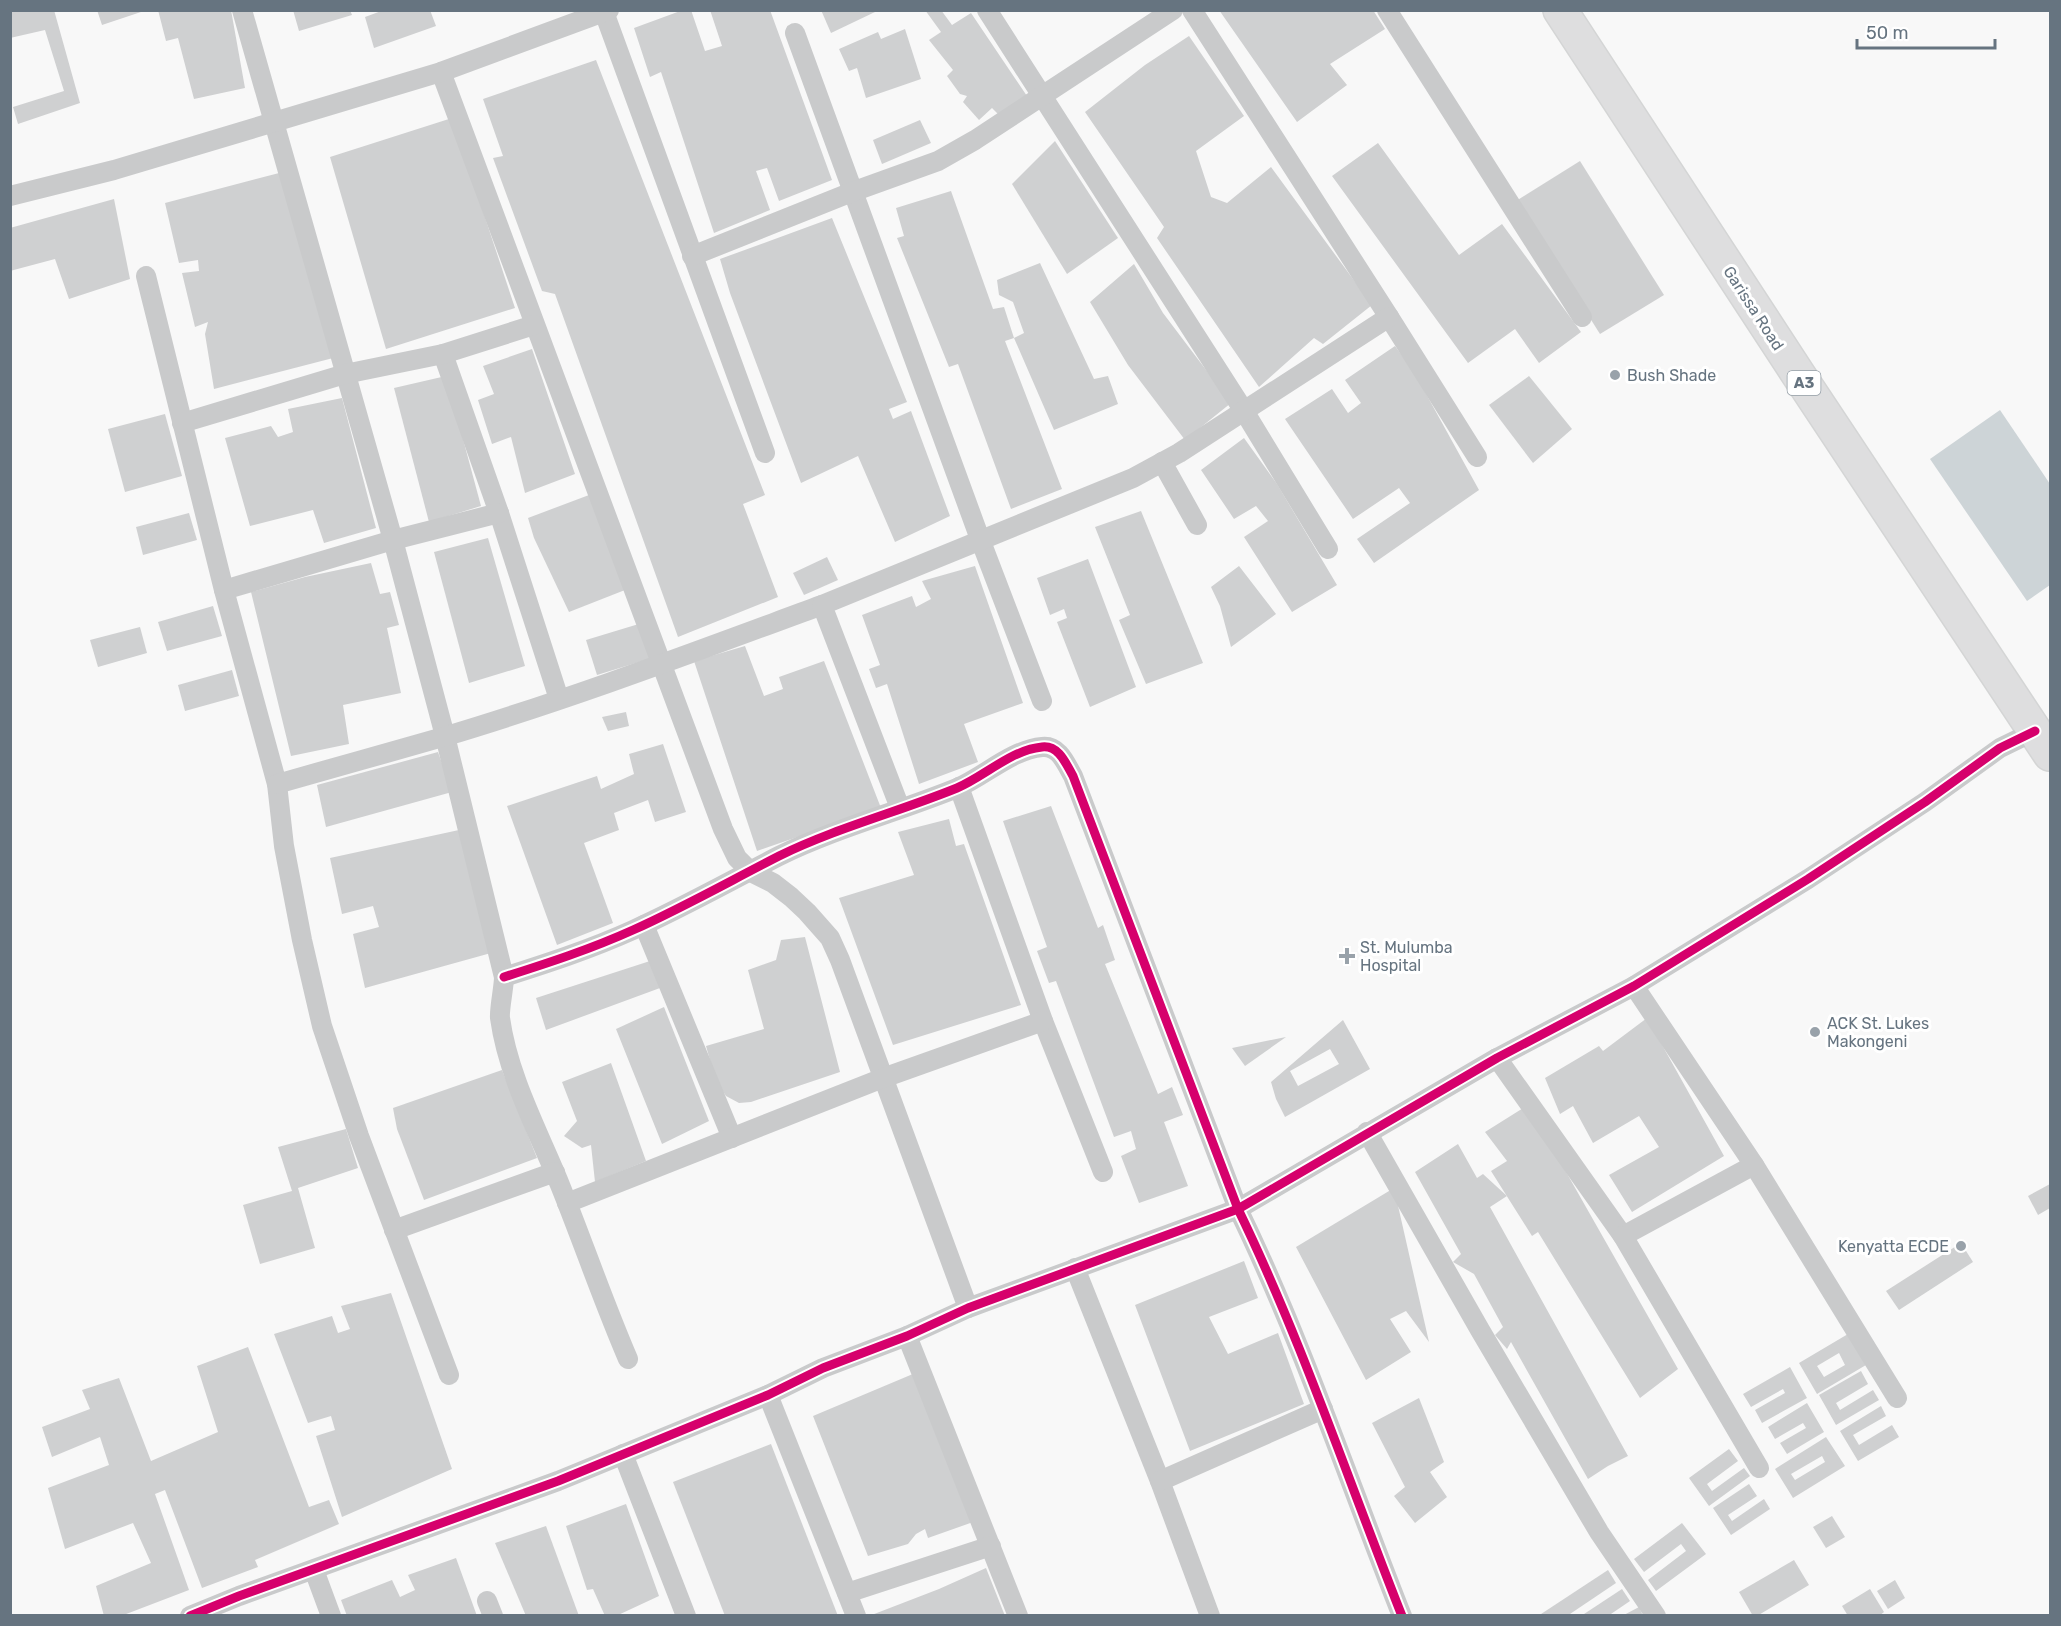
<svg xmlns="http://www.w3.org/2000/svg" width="2061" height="1626" font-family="Rubik,sans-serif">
<rect width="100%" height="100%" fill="#f8f8f8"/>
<polygon fill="#cdd4d7" points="2000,410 2050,484 2050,585 2027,601 1930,459"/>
<g fill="#cfd0d1" fill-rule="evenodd">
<polygon points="10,10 54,10 80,103 18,124 13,107 64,91 45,30 10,38"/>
<polygon points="97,10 144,10 144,11 102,25"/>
<polygon points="158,10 231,10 245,88 194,99 178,38 166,41"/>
<polygon points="293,10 350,10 352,15 299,31"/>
<polygon points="384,10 430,10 436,26 374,48 365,17"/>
<polygon points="683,10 691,10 705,51 722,46 710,10 770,10 832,180 779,201 767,168 756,171 770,210 714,233 661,72 650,77 634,28"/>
<polygon points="821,10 875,10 875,12 831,33"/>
<polygon points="925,10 941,10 952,25 971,13 1027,96 1001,117 992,108 979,120 963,102 967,96 960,94 947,76 953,70 929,40 941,32"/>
<polygon points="1219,10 1373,10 1385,29 1330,64 1347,85 1297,122"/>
<polygon points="905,29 921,79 866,98 857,68 849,71 839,49 878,32 881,39"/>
<polygon points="1189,36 1244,116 1196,151 1211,197 1227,203 1271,167 1372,305 1323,344 1314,338 1259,387 1157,238 1164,227 1085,112 1145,65"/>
<polygon points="596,60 765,495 743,504 778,597 678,637 555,294 542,291 493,158 503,156 483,99"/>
<polygon points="452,118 515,308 386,349 330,157"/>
<polygon points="920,120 931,143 882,164 873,140"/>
<polygon points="1055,141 1118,238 1067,274 1012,184"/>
<polygon points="1378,143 1459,255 1502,224 1581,332 1539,363 1515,329 1468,363 1332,176"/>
<polygon points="1580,161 1664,295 1600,334 1516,201"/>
<polygon points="283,172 337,357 214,389 205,334 208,322 195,327 182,273 199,271 198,260 179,263 165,203"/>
<polygon points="951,191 993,309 1004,307 1014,338 1005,341 1062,489 1011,509 958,364 949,367 897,238 904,236 896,208"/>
<polygon points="114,199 130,279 69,299 55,259 10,271 10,228"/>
<polygon points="832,218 907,402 889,409 893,419 911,411 950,516 895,542 858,456 801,483 730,293 720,259"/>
<polygon points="1040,263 1094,379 1108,376 1118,404 1054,430 1014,338 1024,333 1013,302 999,295 997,280"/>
<polygon points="1134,264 1163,313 1231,403 1185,440 1128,365 1090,302"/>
<polygon points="1395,346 1414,372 1479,490 1374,563 1357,539 1410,503 1399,488 1353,519 1285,419 1332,389 1348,413 1361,403 1345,380"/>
<polygon points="532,349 575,474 525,493 511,437 492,444 478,400 494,394 483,366"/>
<polygon points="446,376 481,506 429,522 394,388"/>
<polygon points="1529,376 1572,429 1533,463 1489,405"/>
<polygon points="342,398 376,528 324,543 313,510 250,526 225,438 271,426 278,437 293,432 288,409"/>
<polygon points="165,414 182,476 125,492 108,429"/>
<polygon points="1244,438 1277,484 1337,585 1292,612 1244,537 1268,521 1256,506 1234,519 1201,470"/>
<polygon points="589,495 625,590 569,612 534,538 528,518"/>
<polygon points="1141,511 1203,663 1146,684 1119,620 1130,615 1095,527"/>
<polygon points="189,513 197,540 143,555 136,527"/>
<polygon points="488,538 525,666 469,683 434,552"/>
<polygon points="827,557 838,580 804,595 793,573"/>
<polygon points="1088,559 1136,687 1090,707 1057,622 1067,618 1064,609 1050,615 1037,578"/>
<polygon points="371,563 380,594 390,592 399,625 387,628 401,693 343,705 349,744 291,756 251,592 305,577"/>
<polygon points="975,566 1023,703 964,724 978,762 919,784 887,684 876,688 869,669 880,665 862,615 912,596 916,607 931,599 922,581"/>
<polygon points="1239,566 1276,614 1231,647 1220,606 1211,587"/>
<polygon points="213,606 222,636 167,651 158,622"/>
<polygon points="642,623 652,658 597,675 586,640"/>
<polygon points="140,627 147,653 98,667 90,640"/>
<polygon points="745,646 764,696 783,689 779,677 824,661 881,808 757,851 694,661"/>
<polygon points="232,670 239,696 185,711 178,685"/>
<polygon points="626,712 629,726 608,731 602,717"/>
<polygon points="663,744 686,812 655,822 648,800 614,813 619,830 584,843 613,923 557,945 507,806 597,776 601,789 634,774 629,754"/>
<polygon points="438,752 452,792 326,827 317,785"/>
<polygon points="1051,806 1098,928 1103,925 1115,960 1105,964 1158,1094 1172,1087 1183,1115 1164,1122 1188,1186 1139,1203 1121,1156 1136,1149 1131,1131 1114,1137 1056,981 1049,983 1037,951 1047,947 1003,821"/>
<polygon points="949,819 956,846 964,844 1021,1005 893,1045 839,898 914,875 898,832"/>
<polygon points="459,830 491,953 365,988 353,934 379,927 373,906 342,914 330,858"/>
<polygon points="805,937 840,1072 751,1102 739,1103 726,1096 716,1081 706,1046 764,1029 748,970 776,960 781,940"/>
<polygon points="650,961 660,988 546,1030 536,998"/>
<polygon points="664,1007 709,1121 662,1144 616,1029"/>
<polygon points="1647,1018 1724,1156 1632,1212 1609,1175 1659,1147 1639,1116 1593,1143 1573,1106 1560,1114 1545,1078 1599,1046 1603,1051"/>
<path d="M1343,1020L1370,1069L1285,1117L1276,1099L1271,1082ZM1330,1049L1339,1064L1298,1086L1290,1071Z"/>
<polygon points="1286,1037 1245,1066 1232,1048"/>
<polygon points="611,1063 646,1161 595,1182 591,1145 582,1148 564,1136 577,1121 562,1082"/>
<polygon points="502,1070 537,1158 424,1200 397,1129 393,1108"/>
<polygon points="1528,1105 1678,1369 1640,1398 1538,1232 1532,1236 1491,1171 1507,1161 1485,1132"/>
<polygon points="346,1129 358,1168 298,1188 315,1248 260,1264 243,1205 292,1191 278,1147"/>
<polygon points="1458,1144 1477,1178 1483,1174 1507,1196 1490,1207 1628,1456 1608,1466 1588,1479 1511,1342 1507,1349 1495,1335 1503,1327 1474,1274 1453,1262 1461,1254 1415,1172"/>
<polygon points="2050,1184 2050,1208 2038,1215 2028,1196"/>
<polygon points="1394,1188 1429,1342 1406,1311 1390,1319 1411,1352 1366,1380 1296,1247"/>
<polygon points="1961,1243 1973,1262 1899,1310 1886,1291"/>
<polygon points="1244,1261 1258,1298 1209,1317 1228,1354 1278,1333 1304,1404 1190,1451 1135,1305"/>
<polygon points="391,1293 452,1469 342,1517 316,1436 335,1430 331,1416 308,1423 274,1334 332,1316 338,1333 350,1329 341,1306"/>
<path d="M1848,1334L1866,1365L1817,1394L1799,1363ZM1839,1353L1845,1365L1824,1377L1817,1366Z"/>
<polygon points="248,1347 309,1507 329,1500 339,1524 255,1560 258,1567 202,1588 165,1490 155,1494 189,1590 121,1616 104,1616 96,1586 151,1563 133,1523 65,1549 48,1488 109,1465 100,1437 52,1457 42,1427 90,1409 82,1390 119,1378 151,1461 218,1432 197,1366"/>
<polygon points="1790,1367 1807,1398 1762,1423 1755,1410 1785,1393 1783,1389 1751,1407 1743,1394"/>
<polygon points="920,1371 976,1521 928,1538 925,1529 916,1534 908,1544 868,1556 813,1416"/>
<polygon points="1861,1371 1868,1384 1836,1403 1840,1410 1873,1390 1879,1400 1836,1425 1819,1395"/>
<polygon points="1419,1398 1444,1462 1430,1472 1447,1497 1415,1523 1394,1496 1405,1487 1372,1423"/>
<polygon points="1807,1403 1824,1432 1787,1454 1780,1443 1806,1428 1803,1423 1775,1439 1768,1427"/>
<polygon points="1881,1406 1886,1416 1853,1435 1859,1445 1892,1425 1899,1437 1858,1461 1840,1431"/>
<path d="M1826,1437L1845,1466L1793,1498L1775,1469ZM1822,1456L1825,1462L1795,1480L1791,1474Z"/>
<polygon points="771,1444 838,1616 725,1616 673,1482"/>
<polygon points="1729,1449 1738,1461 1707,1484 1712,1491 1744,1468 1750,1476 1709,1506 1689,1478"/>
<polygon points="1749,1484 1757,1496 1728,1515 1732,1521 1764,1499 1770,1509 1731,1535 1713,1508"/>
<polygon points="626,1504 659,1596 616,1616 605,1616 593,1589 587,1590 566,1526"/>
<polygon points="1832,1516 1845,1537 1826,1548 1813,1527"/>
<polygon points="1682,1523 1706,1554 1656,1591 1648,1580 1686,1551 1681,1544 1644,1572 1634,1559"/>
<polygon points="546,1526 579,1616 526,1616 495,1543"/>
<polygon points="456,1558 477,1616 347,1616 341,1600 392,1580 400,1597 415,1590 408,1575"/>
<polygon points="1794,1560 1809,1585 1757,1616 1753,1616 1739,1592"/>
<polygon points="986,1568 1005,1616 869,1616 939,1589"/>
<polygon points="1608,1570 1616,1583 1567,1616 1538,1616"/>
<polygon points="1895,1580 1905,1598 1888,1609 1877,1591"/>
<polygon points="1622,1589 1630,1601 1608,1616 1581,1616"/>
<polygon points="1870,1589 1884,1612 1879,1616 1848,1616 1842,1606"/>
<polygon points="1639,1607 1643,1616 1622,1616"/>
</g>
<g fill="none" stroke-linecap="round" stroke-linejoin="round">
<g stroke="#d4d5d5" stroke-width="36">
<polyline id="highway" points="1560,10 1798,374 2050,754"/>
</g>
<g stroke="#c9cacb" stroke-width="20">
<path d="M242,10L393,540L445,736L504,977C504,987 499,1010 500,1018C508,1076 538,1131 560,1185C583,1242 603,1301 628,1359"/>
<polyline points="987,10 1244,411 1328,549"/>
<polyline points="1192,10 1389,317 1477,457"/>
<polyline points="1387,10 1582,317"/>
<polyline points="604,12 765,453"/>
<polyline points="795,33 980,539 1042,701"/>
<polyline points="441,72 723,829 737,858 751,872 773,883 791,897 807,912 830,938 840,960 968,1308"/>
<polyline points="10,196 114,170 441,72 609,10"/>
<polyline points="692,256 852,192 938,161 975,140 1173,10"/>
<polyline points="146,276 224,590 277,784 284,846 302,940 322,1026 359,1136 449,1375"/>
<polyline points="443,354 499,513 559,699"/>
<polyline points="182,423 345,374 443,354 534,325"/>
<polyline points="1162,462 1197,525"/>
<polyline points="224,590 393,540 499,513"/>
<path d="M277,784C332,768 388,753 443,737C571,699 697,651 822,605"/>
<polyline points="959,787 1043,1021 1103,1172"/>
<polyline points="900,808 822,605 1133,478 1179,453 1389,317"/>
<polyline points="644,925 732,1138"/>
<path d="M504,977C548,963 591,949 633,930C682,908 730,881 779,856C836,828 898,812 957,788C985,776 1011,750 1042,747C1059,745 1066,764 1073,776L1238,1209C1302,1341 1348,1480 1402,1616"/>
<polyline points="1634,986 1754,1165 1897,1398"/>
<polyline points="1497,1058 1623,1236 1754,1165"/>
<polyline points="1367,1132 1480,1330 1599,1532 1656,1616"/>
<polyline points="567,1203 883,1078 1043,1021"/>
<polyline points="394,1230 555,1172"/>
<polyline points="1623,1236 1759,1468"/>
<polyline points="1075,1268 1160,1481 1210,1616"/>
<polyline points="907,1336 1018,1616"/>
<polyline points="768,1395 856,1616"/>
<polyline points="623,1454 686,1616"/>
<polyline points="1160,1481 1323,1409"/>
<polyline points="314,1570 331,1616"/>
<polyline points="847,1593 991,1546"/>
<polyline points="487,1601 493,1616"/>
<polyline points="190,1616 239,1596 558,1481 768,1395 823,1368 907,1336 968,1308 1238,1209 1497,1058 1634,986 1808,879 1925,802 2000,748 2035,731"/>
</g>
<use href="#highway" stroke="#dededf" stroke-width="33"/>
<g stroke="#fff" stroke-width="13">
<g id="cycleway">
<path d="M504,977C548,963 591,949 633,930C682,908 730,881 779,856C836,828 898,812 957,788C985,776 1011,750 1042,747C1059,745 1066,764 1073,776L1238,1209C1302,1341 1348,1480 1402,1616"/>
<polyline points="190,1616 239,1596 558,1481 768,1395 823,1368 907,1336 968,1308 1238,1209 1497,1058 1634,986 1808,879 1925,802 2000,748 2035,731"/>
</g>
</g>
<use href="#cycleway" stroke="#d6006c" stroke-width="9"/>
</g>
<g fill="#99a2aa" stroke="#fff" stroke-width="2">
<circle cx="1615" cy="375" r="6"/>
<path d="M1344 947h6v6h6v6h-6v6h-6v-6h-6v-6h6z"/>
<circle cx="1815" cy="1032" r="6"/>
<circle cx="1961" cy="1246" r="6"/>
</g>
<g text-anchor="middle" stroke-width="6" stroke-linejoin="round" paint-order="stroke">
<rect fill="#fff" stroke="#949ea6" stroke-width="1.5" x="1787.5" y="371" width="33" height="24" rx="4.5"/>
<g font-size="15" font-weight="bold" fill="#667480">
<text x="1804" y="388">A3</text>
</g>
<g font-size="16" fill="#667480" stroke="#fff">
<text transform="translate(1754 308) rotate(57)" y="6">Garissa Road</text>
</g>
<g font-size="16" fill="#667480" stroke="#fff" text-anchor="start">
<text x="1627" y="381">Bush Shade</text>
<text x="1360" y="953">St. Mulumba<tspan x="1360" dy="18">Hospital</tspan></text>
<text x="1827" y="1029">ACK St. Lukes<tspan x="1827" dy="18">Makongeni</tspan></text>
<text x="1949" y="1252" text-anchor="end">Kenyatta ECDE</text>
</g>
</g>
<rect width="2061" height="1626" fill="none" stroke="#667480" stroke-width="24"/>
<path d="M1857 39v9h138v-9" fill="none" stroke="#667480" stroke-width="3"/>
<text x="1866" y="39" font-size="18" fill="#667480" stroke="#ffffff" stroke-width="4.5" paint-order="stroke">50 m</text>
</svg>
